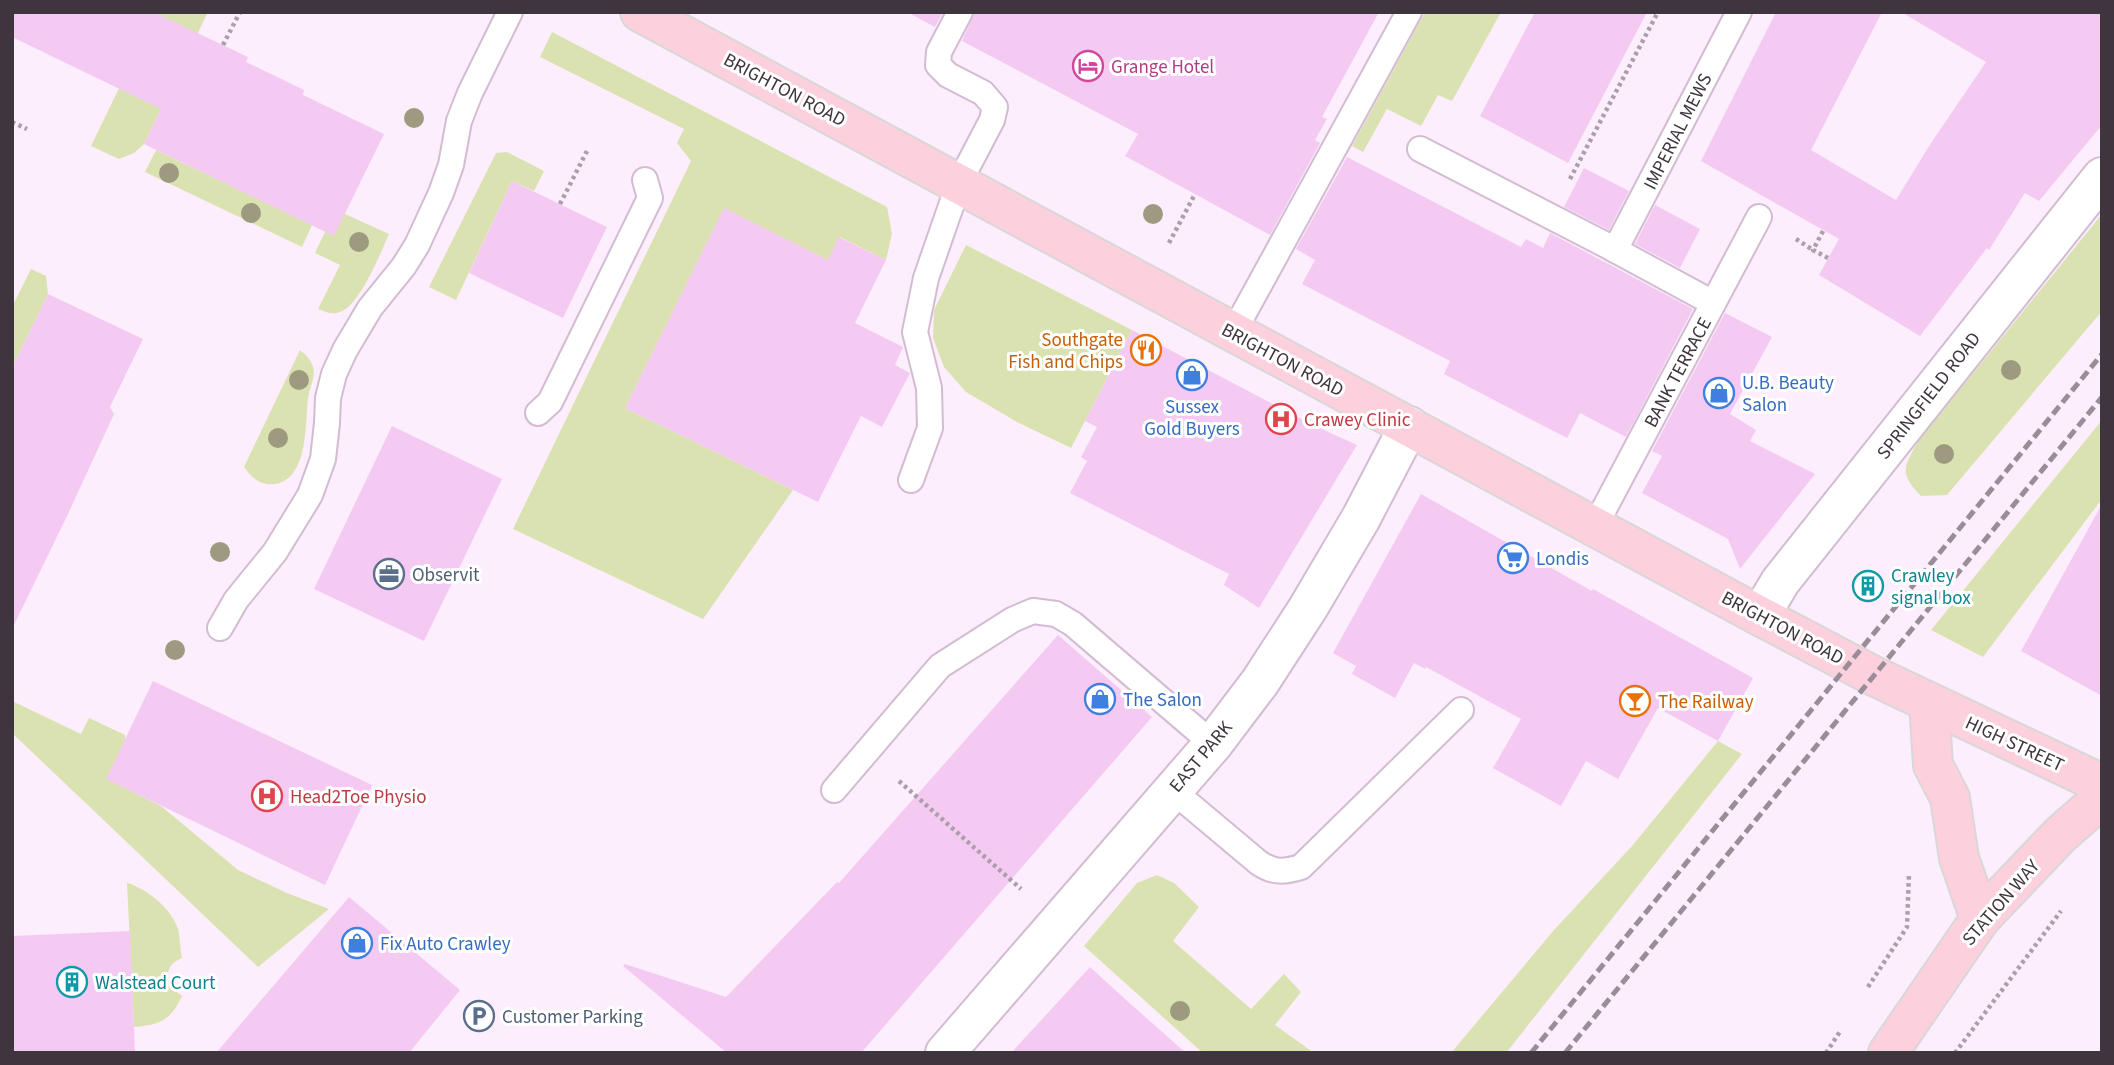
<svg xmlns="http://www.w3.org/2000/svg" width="2114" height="1065" font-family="'Source Sans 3',sans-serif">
<rect width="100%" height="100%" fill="#fceefc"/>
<g fill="#dbe2b1">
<polygon points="156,12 204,12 207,14 144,144 134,153 119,159 91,146"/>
<polygon points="1425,12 1501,12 1452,101 1438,95 1421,126 1387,109 1363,152 1352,146"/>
<polygon points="552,32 887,207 892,234 886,260 840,237 828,260 724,209 625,408 793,490 703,619 513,529 691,161 677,143 684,129 540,57"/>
<polygon points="156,150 312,225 302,247 145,172"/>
<polygon points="507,152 544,171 534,191 512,181 456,300 429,287 496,153"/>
<path d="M345,214L389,234C380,254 360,305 340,312C332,315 326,312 318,309L340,265L315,253L325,232Z"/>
<path d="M2102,214V311L1947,495L1921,496C1898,473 1904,466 1919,440Z"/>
<polygon points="966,245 1132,330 1071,448 1017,422 966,392 944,367 933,338 934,310"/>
<polygon points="31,269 46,276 48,294 12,368 12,307"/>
<path d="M300,350C303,353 309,357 311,362C318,375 310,385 308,398C305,422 309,479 275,484C260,486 252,478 244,467Z"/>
<polygon points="2102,420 2102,499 1983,657 1931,630"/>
<polygon points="12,701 81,734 89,718 125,735 125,741 107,779 161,806 238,870 287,893 329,909 258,967 12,733"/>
<polygon points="1718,741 1742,754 1506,1053 1451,1053 1554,930 1632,846"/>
<polygon points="1157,875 1174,883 1199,907 1173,941 1251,1009 1284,974 1301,992 1275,1025 1314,1053 1203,1053 1084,946 1137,883"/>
<path d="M127,883C146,888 172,909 178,929C180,937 180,948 182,958C161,966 166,985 182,996C171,1020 160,1025 134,1027Z"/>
</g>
<g fill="#f4caf2">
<polygon points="12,12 153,12 248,57 246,62 304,90 303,95 384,134 334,236 144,144 161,109 12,37"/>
<polygon points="907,12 943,12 935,27"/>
<polygon points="975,12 1379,12 1322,117 1327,119 1315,140 1320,143 1270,235 1125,156 1138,134 962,41"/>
<polygon points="1535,12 1647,12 1568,163 1480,116"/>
<polygon points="1776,12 1882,12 1811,150 1896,200 1931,143 1986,62 1901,12 2102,12 2102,125 2039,201 2025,193 1989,250 1987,248 1920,336 1819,275 1839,239 1701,161"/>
<polygon points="1347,157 1521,247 1526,239 1543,248 1550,233 1693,309 1626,437 1580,413 1567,438 1444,374 1450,361 1302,284 1315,260 1296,249"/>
<polygon points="1584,168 1629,191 1609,230 1564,207"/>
<polygon points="512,181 607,227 563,318 469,273"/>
<polygon points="1655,205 1700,229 1680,268 1635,244"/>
<polygon points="724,208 828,260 839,237 886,260 855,323 903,347 895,365 910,373 882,427 861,416 818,502 625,408"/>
<polygon points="48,294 143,339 110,407 114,414 68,514 12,629 12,368"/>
<polygon points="1725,313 1772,337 1730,414 1756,430 1750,441 1815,474 1740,569 1728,539 1642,493 1662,456 1652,451"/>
<polygon points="1132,330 1309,423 1357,445 1259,608 1224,585 1229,574 1070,493 1087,461 1081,457 1097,427 1085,421"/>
<polygon points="392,426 502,479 424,641 314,589"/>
<polygon points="1421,494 1592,591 1593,589 1753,678 1718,741 1658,708 1618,779 1586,761 1561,806 1493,768 1521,719 1426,667 1425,669 1414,663 1395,698 1352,674 1356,666 1333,653"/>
<polygon points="2102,504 2102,696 2021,651"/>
<polygon points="1058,635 1152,717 861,1053 727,1053 623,966 625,964 726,997 837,882 839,883"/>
<polygon points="153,681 372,785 325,885 106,779"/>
<polygon points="349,897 460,990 409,1053 216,1053"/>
<polygon points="130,931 135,1053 12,1053 12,936"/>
<polygon points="1090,967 1125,999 1186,1053 1011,1053"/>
</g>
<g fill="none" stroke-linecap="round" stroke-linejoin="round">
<g stroke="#d3bcd2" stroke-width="28">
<g id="lane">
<polyline points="1420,149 1606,245 1713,303"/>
<polyline points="1615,250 1739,12"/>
<polyline points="1233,333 1409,12"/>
<polyline points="538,413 550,402 650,198 645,180"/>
<polyline points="911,480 930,428 929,388 915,332 926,278 959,183 992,120 995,107 983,93 948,75 938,65 939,52 960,12"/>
<polyline points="1595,526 1759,217"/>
<polyline points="220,628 236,600 275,552 310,495 323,459 327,423 328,398 334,374 345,350 370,308 404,266 417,245 441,193 451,165 459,121 470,93 510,12"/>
<polyline points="834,790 940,666 1012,620 1033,611 1056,614 1073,624 1213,744"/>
<path d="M1172,790L1259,863C1274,873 1284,872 1301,867L1461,710"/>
</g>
</g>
<g stroke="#d3bcd2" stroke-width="42">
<g id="street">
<polyline points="1760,616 1780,582 2102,177"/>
<polyline points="945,1053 1213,744 1260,682 1308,608 1361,518 1409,426"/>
</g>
</g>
<g stroke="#d9d7d8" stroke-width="42">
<g id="primary">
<polyline points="640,12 1760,616 1874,676 2102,784"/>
<polyline points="1929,702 1933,765 1950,798 1959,858 1980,919"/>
<polyline points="1888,1053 1980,919 2060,835 2102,798"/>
</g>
</g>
<g stroke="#ac9fab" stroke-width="4.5" stroke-dasharray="3.5 3.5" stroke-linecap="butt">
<polyline points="223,45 240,12"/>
<polyline points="12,122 27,129"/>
<polyline points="1570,179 1658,12"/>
<polyline points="560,204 587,151"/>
<polyline points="1823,231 1813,250 1828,258"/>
<polyline points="1796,239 1813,250"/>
<polyline points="1169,243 1195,194"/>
<polyline points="899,781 1021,889"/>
<polyline points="1868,987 1907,927 1909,874"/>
<polyline points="1826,1053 1841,1030"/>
<polyline points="1955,1053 2061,911"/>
</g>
<use href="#lane" stroke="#fff" stroke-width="24"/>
<use href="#street" stroke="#fff" stroke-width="38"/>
<use href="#primary" stroke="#fcd1dd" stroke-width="38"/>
<g stroke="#998d98" stroke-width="5" stroke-dasharray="10 5" stroke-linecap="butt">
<polyline points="1531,1053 2102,354"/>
<polyline points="1565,1053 2102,397"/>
</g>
</g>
<g fill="#9d9a80">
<circle cx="414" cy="118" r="10"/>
<circle cx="169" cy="173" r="10"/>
<circle cx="251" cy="213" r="10"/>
<circle cx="1153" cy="214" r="10"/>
<circle cx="359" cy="242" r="10"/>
<circle cx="2011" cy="370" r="10"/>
<circle cx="299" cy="380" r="10"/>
<circle cx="278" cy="438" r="10"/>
<circle cx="1944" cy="454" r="10"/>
<circle cx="220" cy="552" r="10"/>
<circle cx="175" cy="650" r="10"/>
<circle cx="1180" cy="1011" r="10"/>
</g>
<defs>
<g id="hotel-ring" transform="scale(1.575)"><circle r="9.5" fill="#fff" stroke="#d1479c" stroke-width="1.5"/><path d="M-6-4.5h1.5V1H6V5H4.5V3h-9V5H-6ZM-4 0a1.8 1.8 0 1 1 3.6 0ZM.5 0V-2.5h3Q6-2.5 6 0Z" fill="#d1479c"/></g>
<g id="restaurant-ring" transform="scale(1.575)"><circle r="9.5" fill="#fff" stroke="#e8710a" stroke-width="1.5"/><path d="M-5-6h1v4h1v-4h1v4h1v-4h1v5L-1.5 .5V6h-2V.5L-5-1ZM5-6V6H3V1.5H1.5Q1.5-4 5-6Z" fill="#e8710a"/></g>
<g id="shop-ring" transform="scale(1.575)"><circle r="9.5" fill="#fff" stroke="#3f7fe0" stroke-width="1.5"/><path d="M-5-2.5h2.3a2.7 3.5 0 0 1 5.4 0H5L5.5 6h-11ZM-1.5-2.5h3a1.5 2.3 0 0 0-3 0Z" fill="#3f7fe0"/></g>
<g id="hospital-ring" transform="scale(1.575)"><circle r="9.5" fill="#fff" stroke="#e0444e" stroke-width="1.5"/><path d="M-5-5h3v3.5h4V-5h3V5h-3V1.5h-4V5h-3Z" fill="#e0444e"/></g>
<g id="supermarket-ring" transform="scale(1.575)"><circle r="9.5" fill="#fff" stroke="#3f7fe0" stroke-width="1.5"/><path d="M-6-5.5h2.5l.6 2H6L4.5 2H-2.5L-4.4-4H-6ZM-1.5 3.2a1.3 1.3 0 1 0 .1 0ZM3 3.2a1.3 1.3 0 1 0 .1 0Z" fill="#3f7fe0"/></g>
<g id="office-ring" transform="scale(1.575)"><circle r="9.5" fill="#fff" stroke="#5c6f8a" stroke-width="1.5"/><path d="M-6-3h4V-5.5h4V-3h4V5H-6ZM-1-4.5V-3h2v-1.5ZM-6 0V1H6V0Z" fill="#5c6f8a"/></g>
<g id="building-ring" transform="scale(1.575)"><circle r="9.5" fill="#fff" stroke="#0f9aa8" stroke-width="1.5"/><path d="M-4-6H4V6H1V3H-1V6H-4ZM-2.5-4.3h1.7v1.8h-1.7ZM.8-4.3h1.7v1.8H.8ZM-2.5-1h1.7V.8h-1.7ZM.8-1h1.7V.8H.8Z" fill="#0f9aa8"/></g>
<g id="bar-ring" transform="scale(1.575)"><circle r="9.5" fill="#fff" stroke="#e8710a" stroke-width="1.5"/><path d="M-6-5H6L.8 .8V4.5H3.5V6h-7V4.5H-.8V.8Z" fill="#e8710a"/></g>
<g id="parking-ring" transform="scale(1.575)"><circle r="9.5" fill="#fff" stroke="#5c6f8a" stroke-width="1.5"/><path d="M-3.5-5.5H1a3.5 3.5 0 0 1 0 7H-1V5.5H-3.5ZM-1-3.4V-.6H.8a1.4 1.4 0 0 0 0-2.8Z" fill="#5c6f8a"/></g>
</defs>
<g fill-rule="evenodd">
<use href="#hotel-ring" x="1088" y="66"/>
<use href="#restaurant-ring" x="1146" y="350"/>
<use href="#shop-ring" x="1192" y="375"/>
<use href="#shop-ring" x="1719" y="393"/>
<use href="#hospital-ring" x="1281" y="419"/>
<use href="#supermarket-ring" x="1513" y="558"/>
<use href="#office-ring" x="389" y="574"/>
<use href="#building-ring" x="1868" y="586"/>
<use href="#shop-ring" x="1100" y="699"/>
<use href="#bar-ring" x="1635" y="701"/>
<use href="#hospital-ring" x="267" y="796"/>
<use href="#shop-ring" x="357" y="943"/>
<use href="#building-ring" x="72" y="982"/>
<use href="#parking-ring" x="479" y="1016"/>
</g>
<g text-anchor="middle" stroke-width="6" stroke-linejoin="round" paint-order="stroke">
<g font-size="19" fill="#b23c85" stroke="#fff" text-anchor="start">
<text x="1111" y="73">Grange Hotel</text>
</g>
<g font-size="19" fill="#3f353e" stroke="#fff">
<text transform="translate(785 89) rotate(28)" y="7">BRIGHTON ROAD</text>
<text transform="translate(1677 131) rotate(-63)" y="7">IMPERIAL MEWS</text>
<text transform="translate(1283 359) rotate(28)" y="7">BRIGHTON ROAD</text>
<text transform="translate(1677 372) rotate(-62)" y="7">BANK TERRACE</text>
<text transform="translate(1928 395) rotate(-52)" y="7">SPRINGFIELD ROAD</text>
<text transform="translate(1783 627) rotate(28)" y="7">BRIGHTON ROAD</text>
<text transform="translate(2015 743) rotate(25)" y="7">HIGH STREET</text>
<text transform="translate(1200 756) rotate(-50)" y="7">EAST PARK</text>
<text transform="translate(2000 902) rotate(-49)" y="7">STATION WAY</text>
</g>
<g font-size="19" fill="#c56008" stroke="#fff" text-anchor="end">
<text x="1123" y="346">Southgate<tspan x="1123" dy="22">Fish and Chips</tspan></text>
<text x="1658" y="708" text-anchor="start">The Railway</text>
</g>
<g font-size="19" fill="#366cbe" stroke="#fff" text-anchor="start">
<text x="1742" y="389">U.B. Beauty<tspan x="1742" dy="22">Salon</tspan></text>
<text x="1192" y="413" text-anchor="middle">Sussex<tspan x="1192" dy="22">Gold Buyers</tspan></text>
<text x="1536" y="565">Londis</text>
<text x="1123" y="706">The Salon</text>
<text x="380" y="950">Fix Auto Crawley</text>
</g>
<g font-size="19" fill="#be3a42" stroke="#fff" text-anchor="start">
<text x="1304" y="426">Crawey Clinic</text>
<text x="290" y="803">Head2Toe Physio</text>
</g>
<g font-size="19" fill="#4e5e75" stroke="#fff" text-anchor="start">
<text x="412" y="581">Observit</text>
<text x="502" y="1023">Customer Parking</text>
</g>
<g font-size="19" fill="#0d838f" stroke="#fff" text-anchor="start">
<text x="1891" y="582">Crawley<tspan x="1891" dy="22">signal box</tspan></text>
<text x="95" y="989">Walstead Court</text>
</g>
</g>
<rect width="2114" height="1065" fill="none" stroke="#3f353e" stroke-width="28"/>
</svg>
